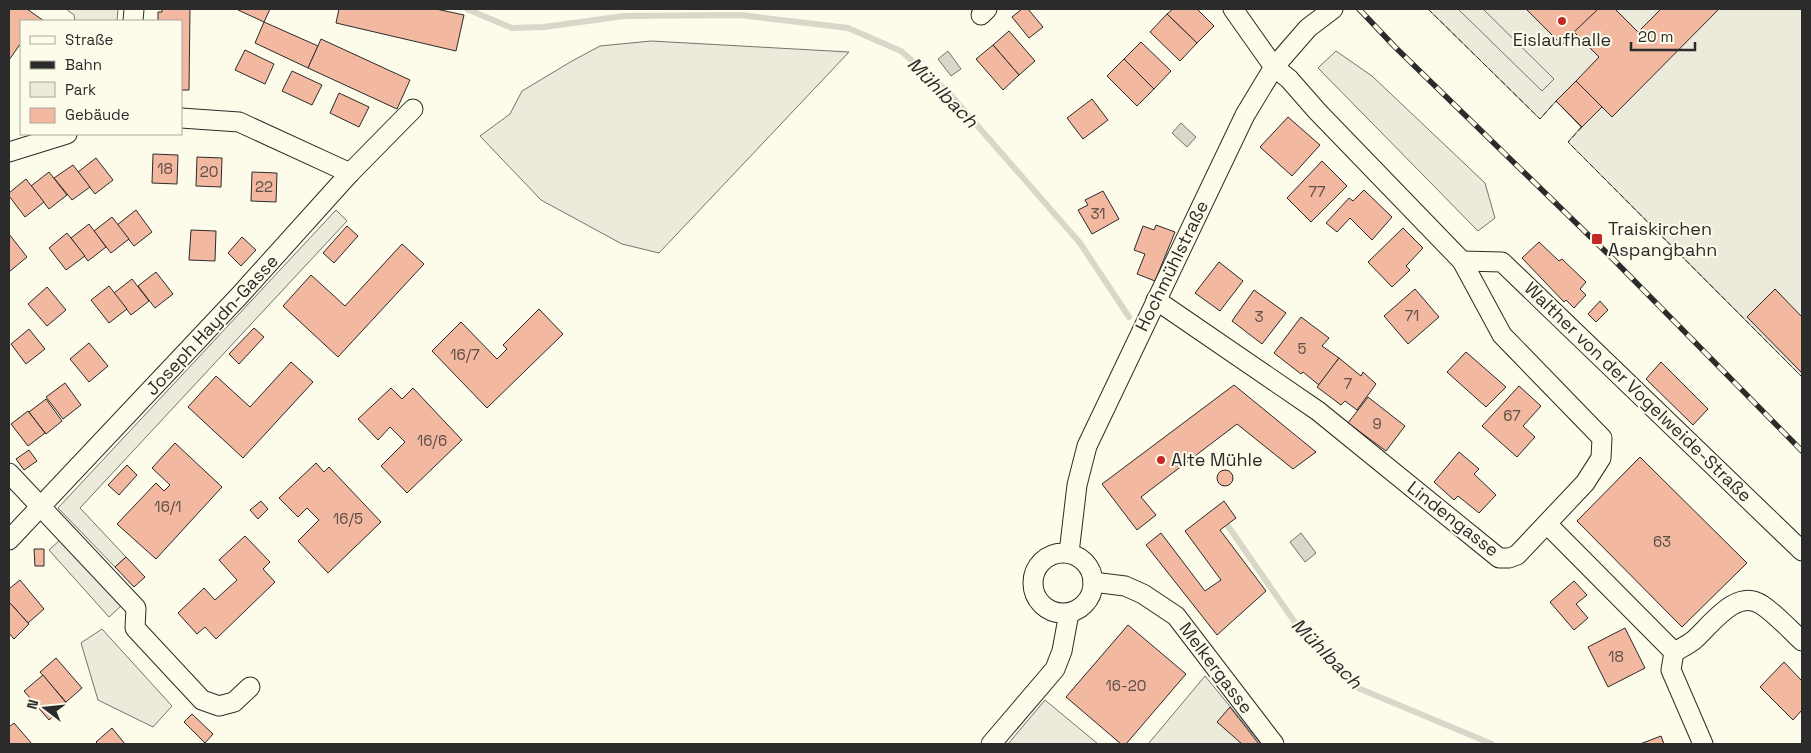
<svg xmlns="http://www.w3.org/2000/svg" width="1811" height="753" font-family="'Space Grotesk',sans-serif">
<rect width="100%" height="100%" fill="#fdfbea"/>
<g fill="#ecebdb" stroke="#74746e">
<polygon points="1428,9 1802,9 1802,377 1568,142 1581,127 1556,101 1540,119"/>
<polygon points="651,41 849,52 659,253 622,244 541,200 480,136 510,114 522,91 572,61 600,46"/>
<polygon points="102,629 172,706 153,727 98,700 81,643"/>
</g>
<g fill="#eceadb" stroke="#74746e">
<polygon points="66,9 118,9 117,21 75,21 74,15"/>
<polygon points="1458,9 1483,9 1554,79 1542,91"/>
<polygon points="1336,51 1372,76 1485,183 1495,218 1478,231 1318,68"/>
<polygon points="336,210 347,221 80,508 126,557 115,567 58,508"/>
<polygon points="61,539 121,606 109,617 49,550"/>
<polygon points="1205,676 1261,744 1151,744 1149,743"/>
<polygon points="1045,700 1098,744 1008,744"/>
</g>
<g fill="#d8d7c9" stroke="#74746e">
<polygon points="948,51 961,69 951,76 938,59"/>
<polygon points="1181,123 1196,137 1187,147 1172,133"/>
<polygon points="1301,533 1316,553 1305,562 1290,542"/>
</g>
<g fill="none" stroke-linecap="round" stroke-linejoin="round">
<g stroke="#d8d7c9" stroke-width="6">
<polyline points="467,9 512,28 544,27 624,16 740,15 848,28 901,51 948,92 1080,243 1129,317"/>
<polyline points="1228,526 1301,631 1358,688 1492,744"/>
</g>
</g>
<g fill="#f2b8a0" stroke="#2b2b2b">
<polygon points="9,9 27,9 44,21 21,21 21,43 9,60"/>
<polygon points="162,9 190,9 189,90 181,90 181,21 158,21 158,12 162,12"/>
<polygon points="239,9 270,9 264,22 238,10"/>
<polygon points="339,9 436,9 464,15 456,51 336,23"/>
<polygon points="1022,9 1028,9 1043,27 1029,38 1012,17"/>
<polygon points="1173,9 1197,9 1214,26 1197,43 1167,14"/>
<polygon points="1526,9 1598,9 1562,45"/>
<polygon points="1598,9 1615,9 1638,32 1661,9 1719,9 1612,117 1576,81 1599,57 1574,32"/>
<polygon points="1167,14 1197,43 1180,61 1150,32"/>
<polygon points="264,22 318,46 308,68 255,43"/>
<polygon points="1009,31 1035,61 1019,75 993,45"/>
<polygon points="321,39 410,80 397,109 308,68"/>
<polygon points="1141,42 1171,71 1154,89 1124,59"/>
<polygon points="993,45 1019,75 1003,90 976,59"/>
<polygon points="245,50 274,64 265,84 235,70"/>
<polygon points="1124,59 1154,89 1137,106 1107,76"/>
<polygon points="292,71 322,85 312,105 282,91"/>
<polygon points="1576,81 1602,107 1582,127 1556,101"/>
<polygon points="339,93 369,107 359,127 330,113"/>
<polygon points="1092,99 1108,120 1083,139 1067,118"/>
<polygon points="1288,117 1320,145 1292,176 1260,147"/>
<polygon points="153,154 178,155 177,184 152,183"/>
<polygon points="197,157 222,158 221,187 196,186"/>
<polygon points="96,158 113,180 95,194 78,172"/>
<polygon points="1322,161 1347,186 1311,222 1287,198"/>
<polygon points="73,165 90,187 72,200 54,178"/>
<polygon points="49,172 67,195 49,209 31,186"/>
<polygon points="252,172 277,173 276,202 251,201"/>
<polygon points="26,179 44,202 25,217 9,196 9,193"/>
<polygon points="1364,190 1392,217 1372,240 1350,218 1337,232 1326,223 1349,198 1353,201"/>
<polygon points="1103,191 1119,219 1092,234 1078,210 1088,205 1085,200"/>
<polygon points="136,210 152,232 134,246 117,225"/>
<polygon points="112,217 129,239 111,253 94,231"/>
<polygon points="89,224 106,247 88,261 71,238"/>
<polygon points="1156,225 1175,232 1155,281 1137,274 1145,254 1134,250 1143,226 1154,230"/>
<polygon points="347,226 358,236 334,263 323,253"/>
<polygon points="1403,228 1423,248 1406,266 1410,270 1392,287 1368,262"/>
<polygon points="191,230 216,231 215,261 189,260"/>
<polygon points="67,233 85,256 66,270 49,248"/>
<polygon points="9,234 27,257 9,272"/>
<polygon points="242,237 256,250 241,266 228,253"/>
<polygon points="1539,242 1559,261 1562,259 1586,282 1580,289 1586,295 1574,308 1566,300 1564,302 1522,258"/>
<polygon points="402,244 424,264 338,357 283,306 311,275 345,306"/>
<polygon points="1219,262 1243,281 1220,311 1195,293"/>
<polygon points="156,272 173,294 155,308 138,286"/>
<polygon points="132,279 149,301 131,315 114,293"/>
<polygon points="109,286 127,309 109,323 91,300"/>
<polygon points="47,287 66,310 47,326 28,304"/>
<polygon points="1415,289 1439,317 1408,344 1384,316"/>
<polygon points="1775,289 1802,317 1802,373 1747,317"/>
<polygon points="1254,290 1286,313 1262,344 1232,321"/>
<polygon points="1600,301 1608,310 1596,322 1588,314"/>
<polygon points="539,309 563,334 487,408 432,351 461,322 497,359 507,349 503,345"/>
<polygon points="1301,317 1329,338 1322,346 1339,358 1319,385 1303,372 1301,374 1274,353"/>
<polygon points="254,328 264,337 239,364 229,354"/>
<polygon points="29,329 45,349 26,364 11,344"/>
<polygon points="89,343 108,366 89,382 70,359"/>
<polygon points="1466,352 1506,387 1486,407 1447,372"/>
<polygon points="1339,358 1361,376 1363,372 1376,384 1357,410 1345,401 1341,405 1317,387"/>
<polygon points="291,362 313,382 243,458 188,407 216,376 250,407"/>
<polygon points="1661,362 1708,409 1693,425 1646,379"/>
<polygon points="65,383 81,405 63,419 46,397"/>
<polygon points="1234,385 1316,452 1293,469 1237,424 1141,497 1156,515 1137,530 1102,484"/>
<polygon points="1519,386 1541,406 1523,426 1535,437 1517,457 1482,426"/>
<polygon points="391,388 402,399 413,388 462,440 407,493 381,466 405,442 390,427 378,440 358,419"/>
<polygon points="1368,397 1405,426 1386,451 1348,423"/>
<polygon points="46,399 62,421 46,434 29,412"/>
<polygon points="28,411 45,433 28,446 11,424"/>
<polygon points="175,443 222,487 156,559 117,524 156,483 164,491 170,485 152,468"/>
<polygon points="29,450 37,461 24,470 16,459"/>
<polygon points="1459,452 1479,469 1474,474 1496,495 1479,513 1458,496 1454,500 1434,482"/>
<polygon points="1640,457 1747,563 1682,627 1577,521"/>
<polygon points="316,463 324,472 329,467 381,522 328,573 298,541 319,520 307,508 298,517 279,498"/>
<polygon points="127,465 137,475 119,495 108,485"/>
<circle cx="1225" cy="478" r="8"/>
<polygon points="261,501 268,509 258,519 250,510"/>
<polygon points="1224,501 1236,518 1220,530 1266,591 1217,635 1146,545 1161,533 1205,591 1221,580 1185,531"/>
<polygon points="245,536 270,562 263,569 275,582 216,639 205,627 197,634 178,613 204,588 215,600 237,580 219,560"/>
<polygon points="34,549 44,549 44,566 35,566"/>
<polygon points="126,557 145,577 134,587 115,567"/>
<polygon points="20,580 44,609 28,623 9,602 9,589"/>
<polygon points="1574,581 1587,595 1576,604 1588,618 1574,630 1550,602"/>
<polygon points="9,602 29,624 14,639 9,633"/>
<polygon points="1128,625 1186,674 1126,744 1121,744 1066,697"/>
<polygon points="1625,628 1645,668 1608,687 1588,647"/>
<polygon points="56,658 82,688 66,702 40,672"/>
<polygon points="1784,662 1802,681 1802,710 1793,720 1760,687"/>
<polygon points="43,675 67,704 49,720 24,691"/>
<polygon points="1230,707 1259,744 1242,744 1217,722"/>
<polygon points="192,714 213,734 205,743 184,722"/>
<polygon points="14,723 32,744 9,744 9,727"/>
<polygon points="112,728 125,744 98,744 96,742"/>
<polygon points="1661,736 1664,744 1640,744"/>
</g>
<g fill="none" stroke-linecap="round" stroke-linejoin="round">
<g stroke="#2b2b2b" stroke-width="21">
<g id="minor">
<polyline points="981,15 987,9"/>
<polyline points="133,21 134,9"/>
<polyline points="181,118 239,122 350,173"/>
<polyline points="9,152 67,134"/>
<polyline points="1462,261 1502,262 1802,551"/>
<polyline points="1156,300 1318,411 1499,558 1509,558 1517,555 1585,483 1601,458 1602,438 1502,335 1462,261 1317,111 1289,79 1274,67 1233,9"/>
<polyline points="9,473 136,608 135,628 202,700 219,706 234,702 250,687"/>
<polyline points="1547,524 1674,652"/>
<polyline points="9,540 240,295 350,173 413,109"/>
<circle cx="1063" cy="583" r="30"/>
<polyline points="1069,553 1077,485 1087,446 1245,115 1274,67 1308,28 1333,9"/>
<polyline points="1093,582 1125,586 1143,594 1176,616 1274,744"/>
<path d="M1674,652C1681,648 1688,645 1694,640C1711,625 1737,587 1762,605C1777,615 1789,629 1802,641"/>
<polyline points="1674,652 1671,670 1703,744"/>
<polyline points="991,744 1055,669 1062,651 1069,613"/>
</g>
</g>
<use href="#minor" stroke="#fdfbea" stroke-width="19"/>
<g stroke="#2b2b2b" stroke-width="5.5">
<polyline id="rail" points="1359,9 1394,46 1608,254 1802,451"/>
</g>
<use href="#rail" stroke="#fdfbea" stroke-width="4" stroke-dasharray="11" stroke-linecap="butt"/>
<g stroke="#2b2b2b" stroke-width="1" stroke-dasharray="6 2.5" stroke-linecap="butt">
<polyline points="1428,9 1540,119 1556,101"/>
<polyline points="1582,127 1568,142 1802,377"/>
</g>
</g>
<g fill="#c62828" stroke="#fdfbea" stroke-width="2">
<circle cx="1562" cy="21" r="5"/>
<rect x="1591" y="233" width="12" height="12" rx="2.5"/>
<circle cx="1161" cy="460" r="5"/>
</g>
<g text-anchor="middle" stroke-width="4" stroke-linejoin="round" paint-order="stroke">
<g font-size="15" fill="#5d4e48">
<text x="165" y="174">18</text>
<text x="209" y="177">20</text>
<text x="264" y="192">22</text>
<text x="1317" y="197">77</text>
<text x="1098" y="219">31</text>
<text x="1412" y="321">71</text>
<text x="1259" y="322">3</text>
<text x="1302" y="354">5</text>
<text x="465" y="360">16/7</text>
<text x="1348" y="389">7</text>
<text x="1512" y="421">67</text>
<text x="1377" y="429">9</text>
<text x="432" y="446">16/6</text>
<text x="168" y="512">16/1</text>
<text x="348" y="524">16/5</text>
<text x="1662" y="547">63</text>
<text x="1616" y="662">18</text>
<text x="1126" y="691">16-20</text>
</g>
<g font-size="18" fill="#2b2b2b" stroke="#fdfbea" text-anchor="start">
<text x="1562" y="46" text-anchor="middle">Eislaufhalle</text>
<text x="1608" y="235">Traiskirchen<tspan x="1608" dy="21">Aspangbahn</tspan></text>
<text x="1171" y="466">Alte Mühle</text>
</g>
<g font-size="18" fill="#2b2b2b" stroke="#fdfbea">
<text transform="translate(1172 266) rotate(-64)" y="6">Hochmühlstraße</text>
<text transform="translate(212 325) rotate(-47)" y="6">Joseph Haydn-Gasse</text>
<text transform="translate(1638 392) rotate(44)" y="6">Walther von der Vogelweide-Straße</text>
<text transform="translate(1453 519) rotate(38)" y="6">Lindengasse</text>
<text transform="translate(1216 668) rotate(53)" y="6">Melkergasse</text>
</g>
<g font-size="19" font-style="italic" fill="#2b2b2b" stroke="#fdfbea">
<text transform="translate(943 92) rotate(45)" y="7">Mühlbach</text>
<text transform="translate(1327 653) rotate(45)" y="7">Mühlbach</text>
</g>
</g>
<rect width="1811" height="753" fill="none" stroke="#2b2b2b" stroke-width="20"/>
<rect x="20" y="20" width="162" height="115" fill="#fdfbea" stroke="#a9a89e"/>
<rect x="30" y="36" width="25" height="8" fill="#fdfbea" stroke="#a9a89e"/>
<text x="65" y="45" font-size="15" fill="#2b2b2b">Straße</text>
<rect x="30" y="61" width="25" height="8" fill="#2b2b2b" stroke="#a9a89e"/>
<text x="65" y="70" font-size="15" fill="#2b2b2b">Bahn</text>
<rect x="30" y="82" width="25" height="15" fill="#ecebdb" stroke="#a9a89e"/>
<text x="65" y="95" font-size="15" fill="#2b2b2b">Park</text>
<rect x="30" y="108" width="25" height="15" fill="#f2b8a0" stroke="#a9a89e"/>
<text x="65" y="120" font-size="15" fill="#2b2b2b">Gebäude</text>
<g transform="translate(45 708) rotate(286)" stroke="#fdfbea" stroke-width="4" paint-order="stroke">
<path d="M0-4L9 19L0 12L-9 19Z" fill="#2b2b2b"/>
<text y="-8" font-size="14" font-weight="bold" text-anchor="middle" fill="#2b2b2b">N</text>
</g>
<path d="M1631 42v8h64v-8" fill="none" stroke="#2b2b2b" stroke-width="2.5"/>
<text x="1638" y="42" font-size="15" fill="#2b2b2b" stroke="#fdfbea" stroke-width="4" paint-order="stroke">20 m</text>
</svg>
